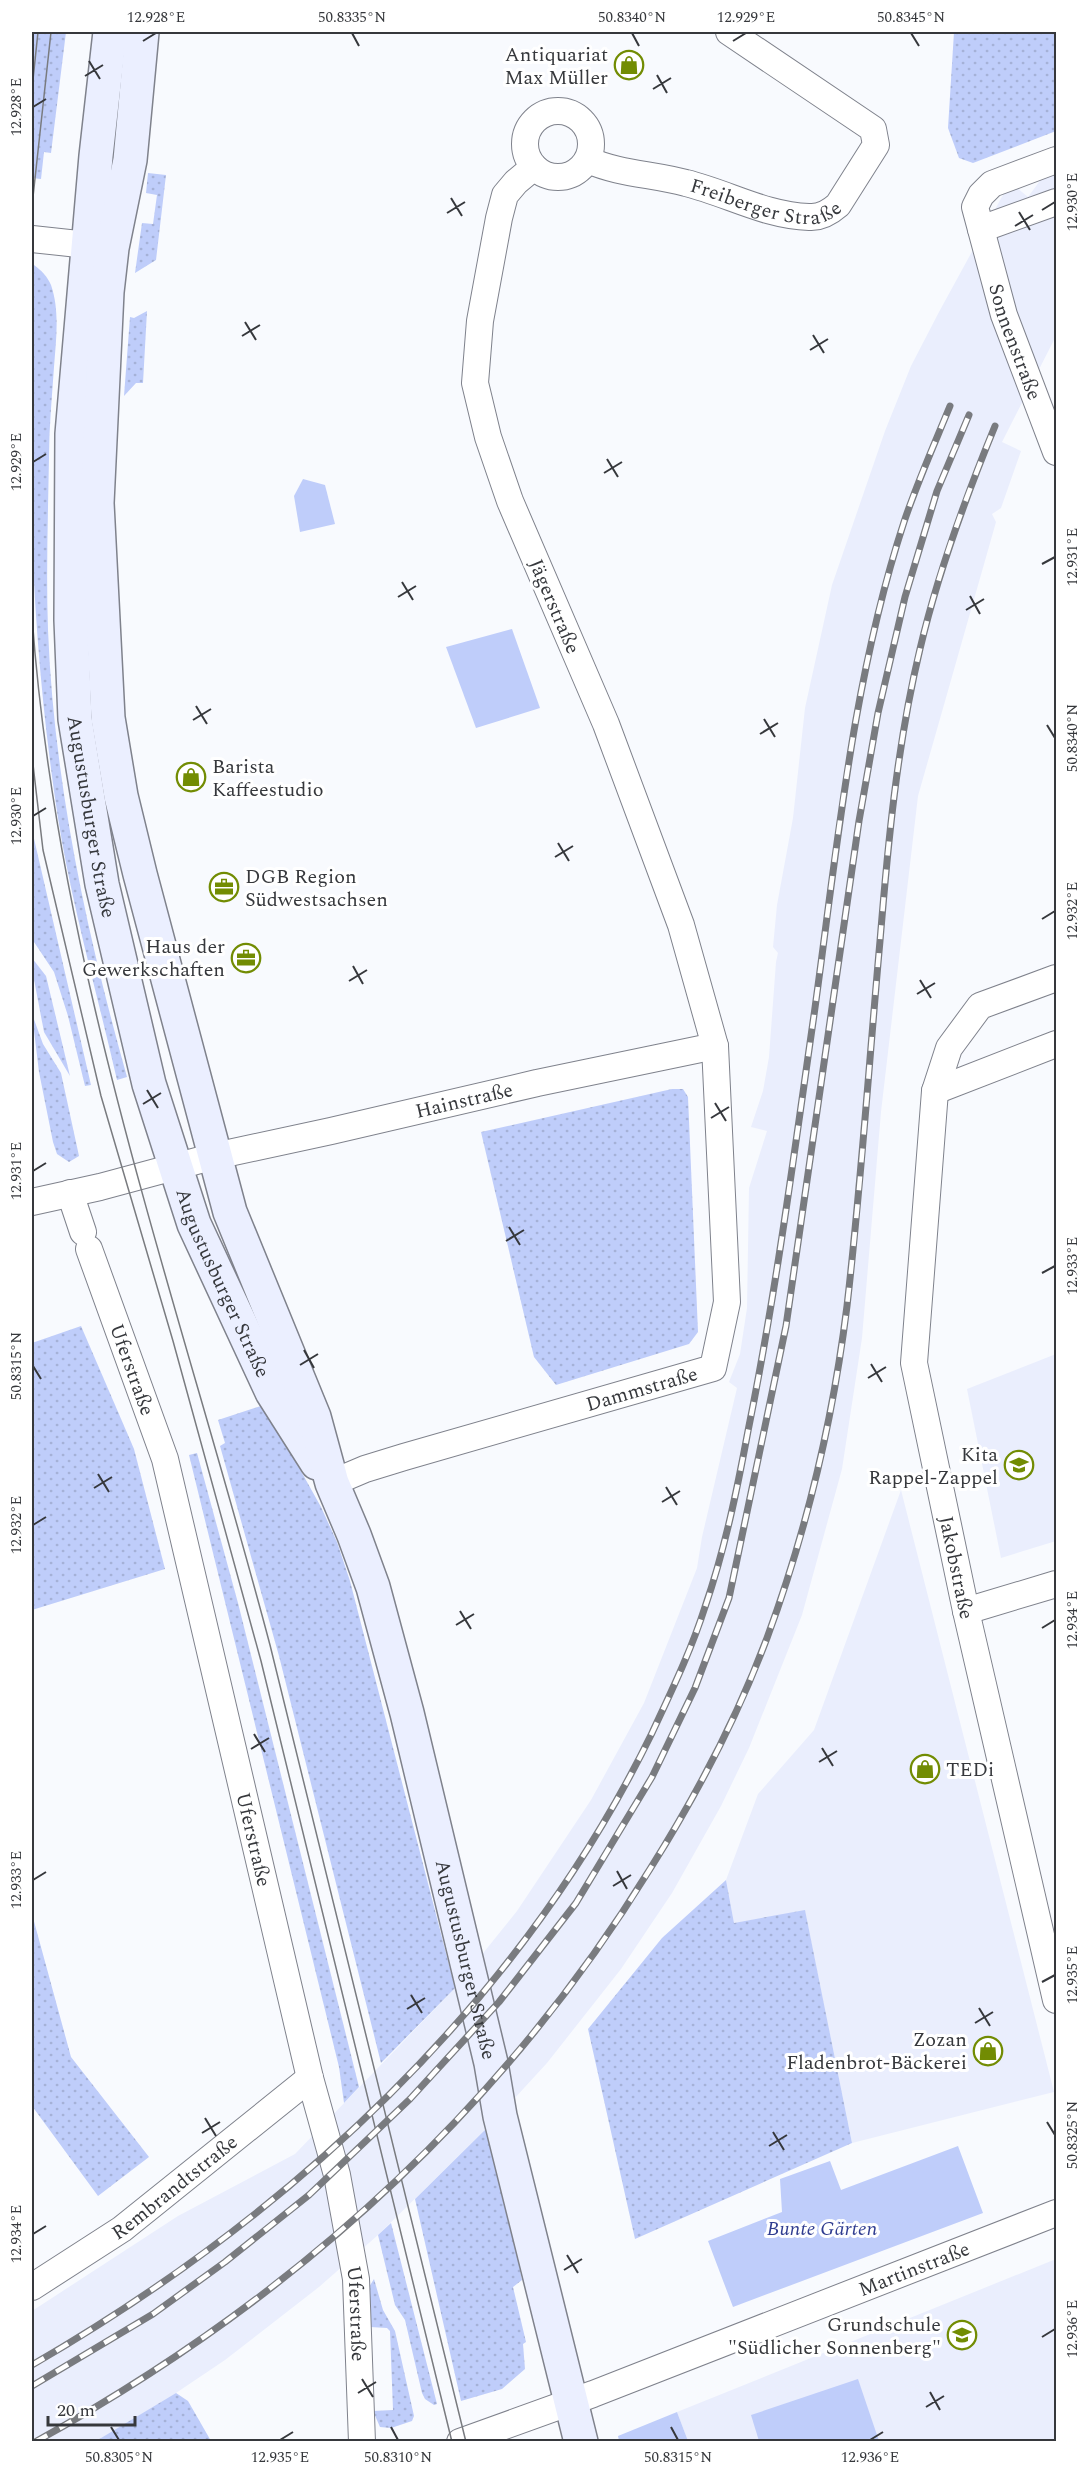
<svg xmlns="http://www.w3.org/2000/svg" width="1088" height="2473" font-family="Spectral,serif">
<defs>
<pattern id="grass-dots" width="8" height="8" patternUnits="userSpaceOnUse" patternTransform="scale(1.5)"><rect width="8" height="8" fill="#bfcdfa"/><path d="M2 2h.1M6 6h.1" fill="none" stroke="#a5b1d7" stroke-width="1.8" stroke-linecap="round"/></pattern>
</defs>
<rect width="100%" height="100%" fill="#f8fafe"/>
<g fill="#eaeefd">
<polygon points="1056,159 1056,336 1002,442 1021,451 1001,508 992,514 996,522 918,796 881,1112 862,1338 842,1469 802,1615 749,1748 721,1806 672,1893 621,1969 547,2063 491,2124 378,2235 319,2287 225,2360 176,2393 96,2441 32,2442 32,2311 178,2216 295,2154 455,1988 517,1911 591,1800 644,1703 697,1568 702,1537 737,1388 729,1382 740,1354 747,1308 749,1188 767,1131 751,1127 763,1091 769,1057 776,962 778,953 773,947 777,905 793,818 805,708 832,585 885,431 911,366 939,312 1010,182 1028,197"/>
<polygon points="1056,1354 1056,1541 1001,1558 967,1389"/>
<polygon points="901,1490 1054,2092 852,2143 805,1911 734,1923 726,1880 758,1794 814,1730"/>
<polygon points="1056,2259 1056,2441 688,2441 677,2412"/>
</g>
<g fill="url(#grass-dots)">
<polygon points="32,32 66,32 51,153 44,152 41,179 32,178"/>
<polygon points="954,32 1056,32 1056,131 973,163 959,158 948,128"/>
<polygon points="148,173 166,175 156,260 135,273 142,223 153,224 157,195 146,193"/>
<path d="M34,265C42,271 47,276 51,285C60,311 56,340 54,367C52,397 49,427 49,457C48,515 46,573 48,630C54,782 86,931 127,1077L117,1080C97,993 72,906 58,818C30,636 25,448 34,265Z"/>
<polygon points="147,311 143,383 136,383 124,396 130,317 134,318"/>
<polygon points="32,830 91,1085 85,1086 68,1016 54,972 32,939"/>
<polygon points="32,958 46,976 70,1076 44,1032 32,969"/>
<polygon points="32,1014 43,1044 61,1073 79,1156 69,1162 57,1154 53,1142 39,1072"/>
<polygon points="672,1089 683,1089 688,1097 698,1332 689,1344 556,1385 534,1357 481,1132"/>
<polygon points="81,1326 134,1449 165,1569 32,1610 32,1343"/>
<polygon points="264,1405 321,1507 337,1542 350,1581 455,1988 381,2063 279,1656 220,1446 225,1443 218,1420"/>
<polygon points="197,1453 238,1603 359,2087 344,2103 339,2067 189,1455"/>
<polygon points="726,1880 734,1923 805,1910 852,2143 635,2239 588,2029 662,1938"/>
<polygon points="32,1914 71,2057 149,2157 98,2196 32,2106"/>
<polygon points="491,2124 522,2280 513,2287 526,2342 523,2344 525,2369 502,2389 461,2401 415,2199"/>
<polygon points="391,2223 437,2404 434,2405 425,2399 422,2393 405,2320 395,2305 378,2235"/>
<polygon points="374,2279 383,2310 395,2331 414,2416 412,2421 391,2428 380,2427 373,2411 393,2410 390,2331 387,2328 370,2327 369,2287"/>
<polygon points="176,2393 188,2401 211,2441 96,2441"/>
</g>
<g fill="#bfcdfa">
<polygon points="303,479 325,485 335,524 300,532 294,496"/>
<polygon points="512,629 540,708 476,728 446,647"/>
<polygon points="958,2146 983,2213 733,2307 708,2241 782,2212 780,2179 830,2161 841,2190"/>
<polygon points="858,2379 879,2441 759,2441 751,2415"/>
<polygon points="677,2412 688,2441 619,2441 618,2436"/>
</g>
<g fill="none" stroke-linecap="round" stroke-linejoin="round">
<g stroke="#7f828c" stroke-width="28">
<g id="street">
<circle cx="558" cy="144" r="33"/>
<path id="s1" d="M588,160C619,174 653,174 686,183C727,193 766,216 809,217C820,218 830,212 838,205L876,145L873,129L729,32"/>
<path id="s2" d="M1056,160L992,184L981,195L975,207L1004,315L1056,452"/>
<polyline points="981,229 1056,202"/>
<polyline points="32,239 106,247"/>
<path id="s3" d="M1056,978L980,1006L949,1048L935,1091L914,1363L966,1611L1056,2000"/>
<polyline points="935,1091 1056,1044"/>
<polyline points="70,1193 83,1232"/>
<path id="s4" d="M32,1202L100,1187L215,1156L331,1131L537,1083L715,1046"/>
<path id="s5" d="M89,1249L165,1459L310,2078L337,2175L356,2279L362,2442"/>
<path id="s6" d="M332,1483L365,1469L404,1457L713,1368L727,1302L715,1046L681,925L606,724L510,501L488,437L475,383L480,321L499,218L505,195L516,182L534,167"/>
<polyline points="966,1611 1056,1584"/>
<path id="s7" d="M32,2287L122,2229L310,2078"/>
<path id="s8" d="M460,2442L593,2394L1056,2213"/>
</g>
</g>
<g stroke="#7f828c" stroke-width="36">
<g id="secondary">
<path id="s9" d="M110,32L96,156L72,434L71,620L75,719L102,884L149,1084L194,1224L272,1392L317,1463"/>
<path id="s10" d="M142,32L130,160L112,248L107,292L97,503L108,718L121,796L140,874L230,1212L314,1417L332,1483L354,1535L373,1587L407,1713L491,2063L500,2116L581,2442"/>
</g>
</g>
<use href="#street" stroke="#fff" stroke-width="26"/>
<use href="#secondary" stroke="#ebefff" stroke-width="33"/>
<g stroke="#797b7f" stroke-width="1.5">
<polyline points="32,89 38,32"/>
<polyline points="32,206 51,32"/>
<path d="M32,616C57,970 180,1304 270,1645L466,2442"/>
<polyline points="32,756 43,850 101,1096 173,1341 261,1661 452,2442"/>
</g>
<g stroke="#797b7f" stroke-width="7">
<g id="rail">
<path d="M32,2365C290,2216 520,2004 652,1733C671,1692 691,1651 705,1607C725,1549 737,1490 748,1431C776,1293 794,1154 814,1015C837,850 852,681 904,522C917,483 934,445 950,406"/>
<polyline points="32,2386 153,2314 225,2262 309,2195 410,2099 499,2002 576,1903 652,1777 695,1688 729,1598 786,1326 859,821 878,713 905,597 937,491 969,415"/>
<path d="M35,2442C287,2303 499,2114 650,1869C696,1796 737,1718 767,1638C807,1530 833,1419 847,1306C861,1185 869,1063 880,941C888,843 897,745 920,649C938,572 965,499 995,426"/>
</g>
</g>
<use href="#rail" stroke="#fff" stroke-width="4.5" stroke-dasharray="14" stroke-linecap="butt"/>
</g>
<path fill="none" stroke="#36383c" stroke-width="2" d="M352,33L359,46M632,33L639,46M911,33L919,46M143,41L156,33M733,41L746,33M89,61L100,79M657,75L667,93M85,76L103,65M653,89L671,78M33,107L46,99M451,198L462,216M1042,210L1055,202M1019,212L1030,230M447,213L465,202M1015,226L1033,215M245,322L256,340M813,335L824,353M242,336L260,325M810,350L828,339M607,459L618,477M33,462L46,454M604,473L622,462M1042,564L1055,557M402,582L413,600M970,596L980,614M398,597L416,586M966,610L984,599M196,706L207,724M764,719L775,737M193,720L211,709M1047,725L1055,738M760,734L778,723M33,816L46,808M558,843L569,861M555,857L573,846M1042,919L1055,911M353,966L363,984M920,980L931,998M349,981L367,970M917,994L935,983M147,1090L158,1108M715,1103L726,1121M143,1104L161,1093M711,1118L729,1107M33,1171L46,1163M509,1227L520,1245M506,1241L524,1230M1042,1273L1055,1266M304,1350L314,1368M871,1364L882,1382M300,1365L318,1354M33,1366L41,1379M868,1378L886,1367M98,1474L109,1492M666,1487L677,1505M94,1488L112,1477M662,1502L680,1491M33,1525L46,1517M460,1611L471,1629M456,1625L474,1614M1042,1628L1055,1620M254,1734L265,1752M822,1748L833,1766M251,1749L269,1738M819,1762L837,1751M617,1871L627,1889M33,1880L46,1872M613,1886L631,1875M1042,1982L1055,1975M411,1995L422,2013M979,2008L990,2026M407,2009L425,1998M975,2023L993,2012M205,2118L216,2136M1047,2122L1055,2135M773,2132L784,2150M202,2133L220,2122M769,2146L787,2135M33,2234L46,2226M567,2255L578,2273M564,2270L582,2259M1042,2337L1055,2329M362,2379L373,2397M930,2392L940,2410M358,2393L376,2382M926,2407L944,2396M111,2427L119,2440M391,2427L398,2440M671,2427L678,2440M280,2440L293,2432M870,2440L883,2432"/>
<defs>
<g id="shop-ring" transform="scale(1.5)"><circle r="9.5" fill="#fff" stroke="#728c03" stroke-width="1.5"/><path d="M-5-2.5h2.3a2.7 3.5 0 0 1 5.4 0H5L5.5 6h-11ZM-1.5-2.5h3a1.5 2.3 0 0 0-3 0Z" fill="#728c03"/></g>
<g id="office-ring" transform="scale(1.5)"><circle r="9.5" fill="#fff" stroke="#728c03" stroke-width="1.5"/><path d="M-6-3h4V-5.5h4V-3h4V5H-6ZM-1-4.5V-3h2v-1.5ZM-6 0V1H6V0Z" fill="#728c03"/></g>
<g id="school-ring" transform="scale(1.5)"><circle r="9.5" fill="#fff" stroke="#728c03" stroke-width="1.5"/><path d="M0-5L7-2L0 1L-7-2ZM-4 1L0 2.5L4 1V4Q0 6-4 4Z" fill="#728c03"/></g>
</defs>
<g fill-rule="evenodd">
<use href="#shop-ring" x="629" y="65"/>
<use href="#shop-ring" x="191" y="777"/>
<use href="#office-ring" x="224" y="887"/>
<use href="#office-ring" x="246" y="958"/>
<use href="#school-ring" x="1019" y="1465"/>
<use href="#shop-ring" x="925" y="1769"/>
<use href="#shop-ring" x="988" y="2051"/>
<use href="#school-ring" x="962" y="2335"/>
</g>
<g text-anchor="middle" stroke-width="6" stroke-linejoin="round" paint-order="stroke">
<g font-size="20" fill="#36383c" stroke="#fff" text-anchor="end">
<text x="608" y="61">Antiquariat<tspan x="608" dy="23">Max Müller</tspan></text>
<text x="212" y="773" text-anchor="start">Barista<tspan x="212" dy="23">Kaffeestudio</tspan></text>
<text x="245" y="883" text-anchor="start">DGB Region<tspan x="245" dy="23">Südwestsachsen</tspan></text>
<text x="225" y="953">Haus der<tspan x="225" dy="23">Gewerkschaften</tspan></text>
<text x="998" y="1461">Kita<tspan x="998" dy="23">Rappel-Zappel</tspan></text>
<text x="946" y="1776" text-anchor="start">TEDi</text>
<text x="967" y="2046">Zozan<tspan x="967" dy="23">Fladenbrot-Bäckerei</tspan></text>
<text x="941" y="2331">Grundschule<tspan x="941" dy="23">"Südlicher Sonnenberg"</tspan></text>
</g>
<g font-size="20" fill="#36383c" stroke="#fff">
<text dy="7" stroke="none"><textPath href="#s1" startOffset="184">Freiberger Straße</textPath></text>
<text dy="7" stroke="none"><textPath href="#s2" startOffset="238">Sonnenstraße</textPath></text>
<text transform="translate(555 606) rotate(67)" y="7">Jägerstraße</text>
<text dy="7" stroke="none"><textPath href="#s9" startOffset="788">Augustusburger Straße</textPath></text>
<text dy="7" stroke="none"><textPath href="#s4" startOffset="444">Hainstraße</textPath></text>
<text dy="7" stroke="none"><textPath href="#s9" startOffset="1274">Augustusburger Straße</textPath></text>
<text dy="7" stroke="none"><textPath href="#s5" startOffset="128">Uferstraße</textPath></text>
<text dy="7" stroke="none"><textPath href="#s6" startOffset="324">Dammstraße</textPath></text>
<text dy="7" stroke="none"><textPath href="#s3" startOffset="660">Jakobstraße</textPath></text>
<text dy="7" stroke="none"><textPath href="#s5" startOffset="614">Uferstraße</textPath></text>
<text dy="7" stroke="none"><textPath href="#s10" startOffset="1984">Augustusburger Straße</textPath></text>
<text dy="7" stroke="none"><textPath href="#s7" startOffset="174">Rembrandtstraße</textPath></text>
<text dy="7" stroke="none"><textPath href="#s8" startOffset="486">Martinstraße</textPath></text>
<text dy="7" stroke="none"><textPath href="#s5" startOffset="1100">Uferstraße</textPath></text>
</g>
<g font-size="20" font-style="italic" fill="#303d90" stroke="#fff">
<text x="822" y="2235">Bunte Gärten</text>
</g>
</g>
<rect width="1088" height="2473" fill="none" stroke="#ffffff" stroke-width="66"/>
<path d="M48 2416v9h87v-9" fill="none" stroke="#36383c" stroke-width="3"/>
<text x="57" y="2416" font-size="18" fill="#36383c" stroke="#ffffff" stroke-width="4.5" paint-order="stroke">20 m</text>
<rect x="33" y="33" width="1022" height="2407" fill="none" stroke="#36383c" stroke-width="2"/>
<g font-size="15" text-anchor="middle" fill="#36383c">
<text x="156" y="22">12.928°E</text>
<text x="352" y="22">50.8335°N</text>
<text x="632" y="22">50.8340°N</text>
<text x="746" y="22">12.929°E</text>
<text x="911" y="22">50.8345°N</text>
<text transform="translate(16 107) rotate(-90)" y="5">12.928°E</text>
<text transform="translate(1072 202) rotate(-90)" y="5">12.930°E</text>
<text transform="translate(16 462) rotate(-90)" y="5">12.929°E</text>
<text transform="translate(1072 557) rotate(-90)" y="5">12.931°E</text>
<text transform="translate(1072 738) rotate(-90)" y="5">50.8340°N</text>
<text transform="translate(16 816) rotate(-90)" y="5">12.930°E</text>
<text transform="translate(1072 911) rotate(-90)" y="5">12.932°E</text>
<text transform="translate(16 1171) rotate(-90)" y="5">12.931°E</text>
<text transform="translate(1072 1266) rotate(-90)" y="5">12.933°E</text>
<text transform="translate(16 1366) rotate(-90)" y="5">50.8315°N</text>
<text transform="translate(16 1525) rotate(-90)" y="5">12.932°E</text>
<text transform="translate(1072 1620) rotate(-90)" y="5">12.934°E</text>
<text transform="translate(16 1880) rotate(-90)" y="5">12.933°E</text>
<text transform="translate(1072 1975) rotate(-90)" y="5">12.935°E</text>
<text transform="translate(1072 2135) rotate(-90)" y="5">50.8325°N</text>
<text transform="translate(16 2234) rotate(-90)" y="5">12.934°E</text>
<text transform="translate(1072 2329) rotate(-90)" y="5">12.936°E</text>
<text x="119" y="2462">50.8305°N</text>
<text x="280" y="2462">12.935°E</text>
<text x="398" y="2462">50.8310°N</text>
<text x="678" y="2462">50.8315°N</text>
<text x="870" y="2462">12.936°E</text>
</g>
</svg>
